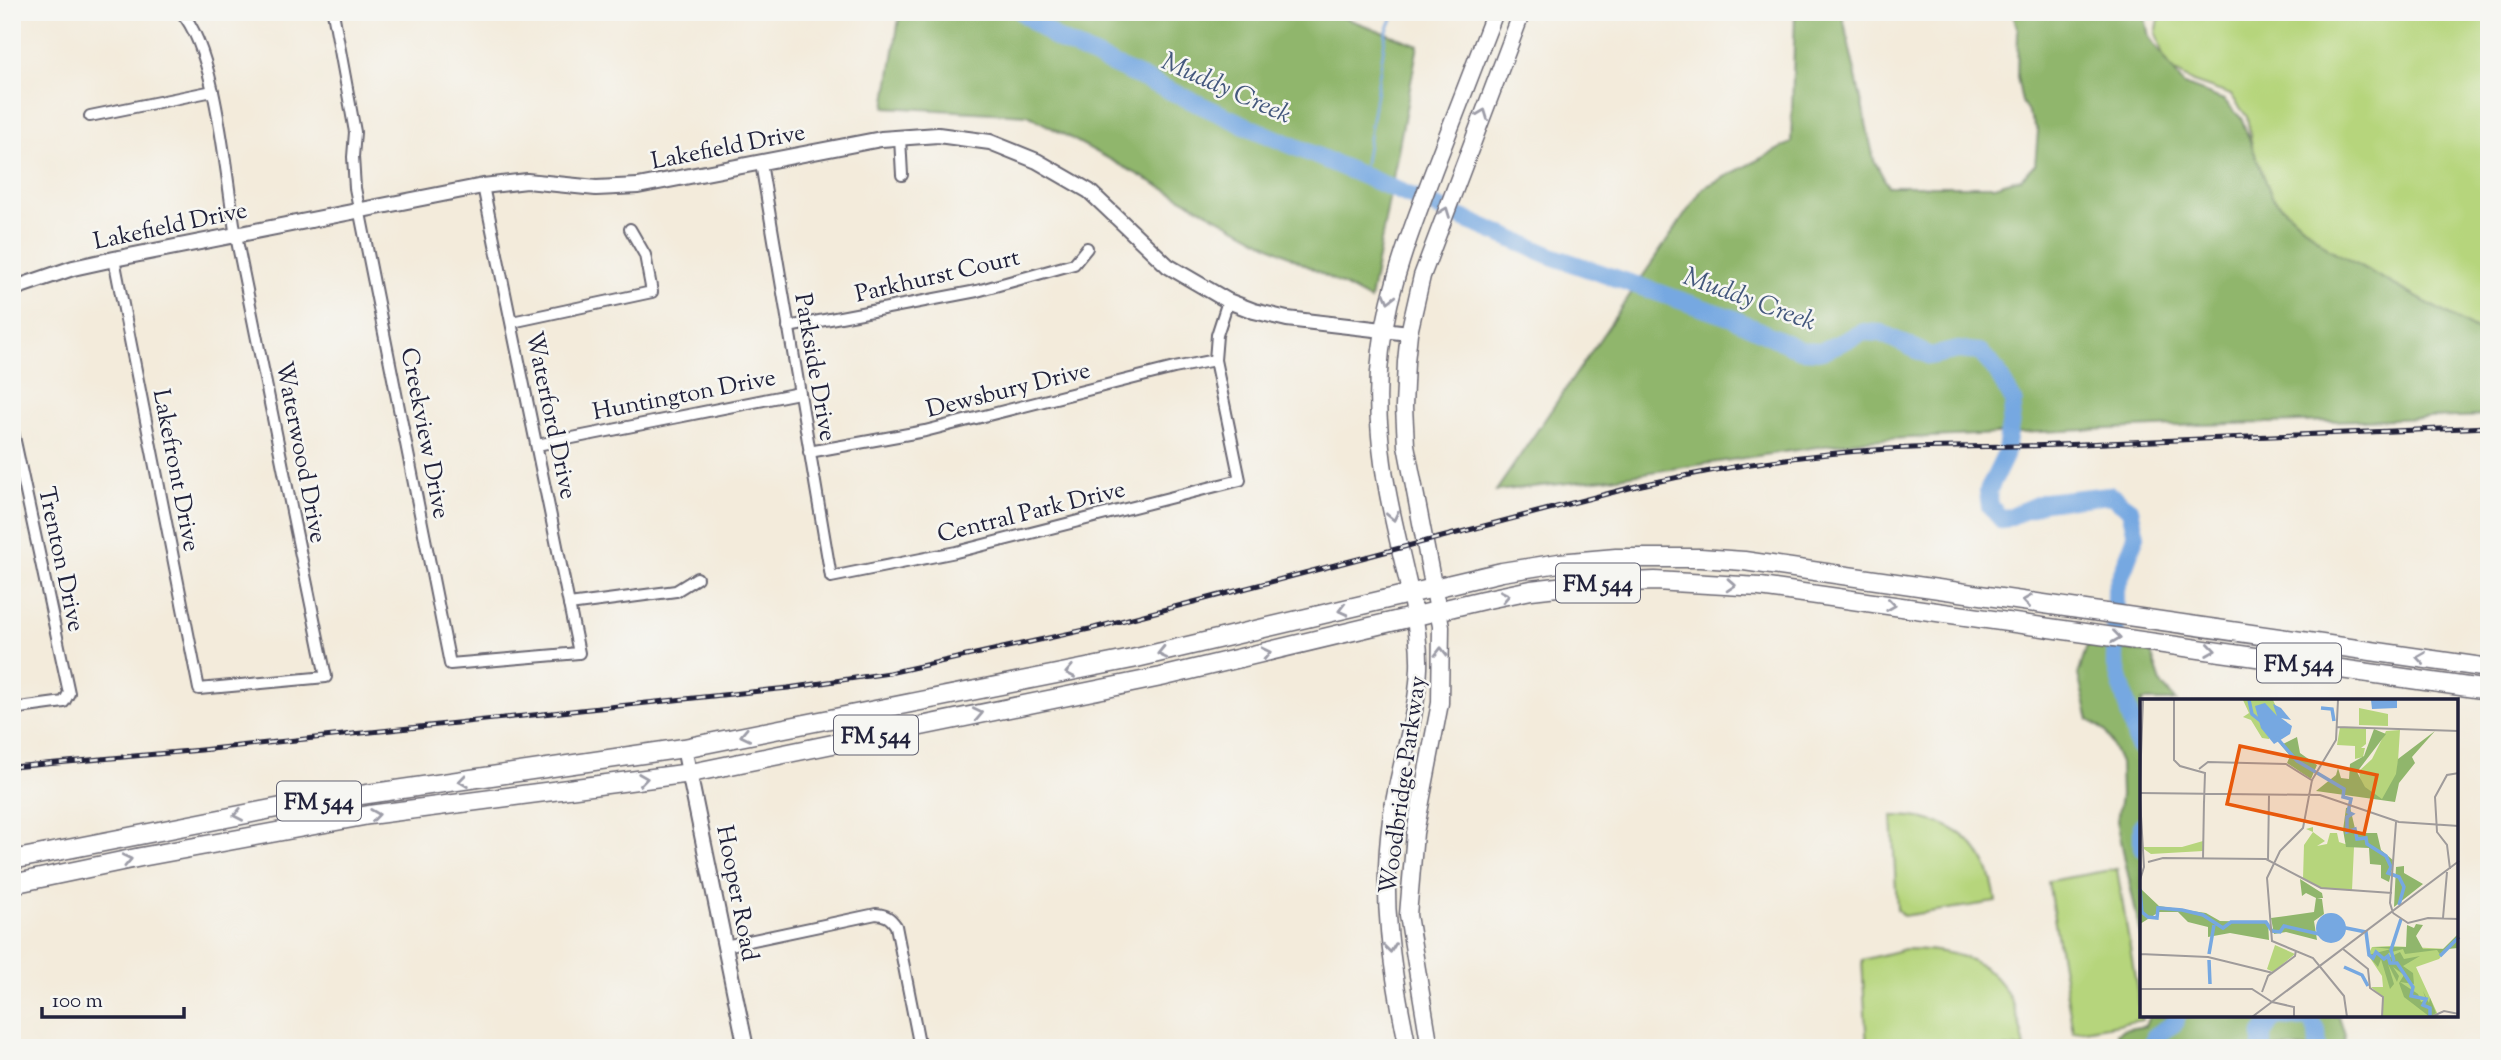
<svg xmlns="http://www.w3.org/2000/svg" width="2501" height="1060" font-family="'Sorts Mill Goudy',serif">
<rect width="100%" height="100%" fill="#f6f6f2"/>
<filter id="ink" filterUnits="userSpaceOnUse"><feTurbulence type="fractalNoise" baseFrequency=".0143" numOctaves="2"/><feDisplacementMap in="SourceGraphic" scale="14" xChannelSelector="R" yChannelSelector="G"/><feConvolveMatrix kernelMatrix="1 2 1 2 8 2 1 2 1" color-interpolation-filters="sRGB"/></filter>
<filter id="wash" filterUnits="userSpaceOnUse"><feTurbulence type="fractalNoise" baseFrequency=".00686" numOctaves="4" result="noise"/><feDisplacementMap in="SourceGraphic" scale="28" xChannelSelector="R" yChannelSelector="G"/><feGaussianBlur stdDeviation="1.57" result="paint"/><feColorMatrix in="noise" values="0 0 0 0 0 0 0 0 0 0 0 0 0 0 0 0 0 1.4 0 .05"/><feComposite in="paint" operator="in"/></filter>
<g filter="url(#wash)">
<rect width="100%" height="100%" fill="#f3ebdb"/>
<g fill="#b6d57c" stroke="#6c7c5c" stroke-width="2">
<polygon points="2161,12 2489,12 2489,405 2259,189 2247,117 2231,95 2193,82 2166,66 2156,33"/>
<path d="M1892,816C1951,816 1989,841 1996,902L1903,916L1897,909Z"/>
<polygon points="2117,869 2142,1020 2073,1032 2048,881"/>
<path d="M1905,949C1981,950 2011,973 2025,1048H1867L1862,960Z"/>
</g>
<g fill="#90b66c" stroke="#596c54" stroke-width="2">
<polygon points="900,12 1329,12 1418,45 1370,300 1028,115 885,107"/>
<polygon points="1795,12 1842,12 1874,160 1888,186 1994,186 2021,178 2035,165 2038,131 2022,102 2017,77 2018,30 2012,12 2144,12 2149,37 2184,85 2224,100 2241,118 2272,197 2329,249 2489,337 2489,416 2199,425 1864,440 1605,479 1496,491 1703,188 1791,143"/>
<polygon points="2087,645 2151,653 2162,685 2176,701 2142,701 2142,943 2117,821 2121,795 2120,763 2106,732 2089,720 2078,675"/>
<polygon points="2149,1016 2339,1016 2345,1035 2343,1048 2118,1048 2117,1033 2122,1030 2145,1026"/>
</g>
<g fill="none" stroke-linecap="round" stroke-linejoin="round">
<polyline stroke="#76a8e1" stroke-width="2.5" points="1363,175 1386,33 1395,12"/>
<g stroke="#76a8e1" stroke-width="18">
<polyline points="1022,12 1057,39 1251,128 1554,257 1732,318 1801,350 1822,351 1864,332 1881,333 1930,356 1958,350 1980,352 1996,370 2014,402 2005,456 1988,491 1990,506 2002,520 2044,502 2110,495 2130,509 2136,536 2116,589 2115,662 2138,746 2142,748"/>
<polyline points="2142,825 2142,848"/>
<polyline points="2151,1048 2155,1036 2175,1023 2177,1016"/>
<polyline points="2262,1048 2262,1033 2276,1017 2310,1019 2317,1031 2318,1048"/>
</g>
</g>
</g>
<g filter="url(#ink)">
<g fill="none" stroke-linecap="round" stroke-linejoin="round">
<g stroke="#6b6873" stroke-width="14">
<g id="minor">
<polyline points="333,12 355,132 353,157 355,188 450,664 579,653 483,186"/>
<polyline points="90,116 213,91"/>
<polyline points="900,138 902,175"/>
<polyline points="761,163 831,577 956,552 1240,480 1215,360 1217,335 1228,301"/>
<path d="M114,259L199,689L326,677C296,530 265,384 236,236C226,181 217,51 181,12"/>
<polyline points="512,322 652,292 645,255 630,229"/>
<polyline points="788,327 977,291 1074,264 1087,248"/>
<polyline points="12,427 69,693 64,702 12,709"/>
<polyline points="537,445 799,393"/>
<polyline points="809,452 925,431 1174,368 1215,360"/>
<polyline points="569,605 676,591 697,578"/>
<path d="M725,946L876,914C886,915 890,917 896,926L920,1048"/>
</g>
</g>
<g stroke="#6b6873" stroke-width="18">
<g id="tertiary">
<polyline points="12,289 73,268 114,259 483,186 527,181 596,188 638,186 881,139 938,135 990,142 1037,161 1089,191 1168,266 1228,301 1254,311 1287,319 1409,333"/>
<polyline points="684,748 746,1048"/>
</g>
</g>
<g stroke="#6b6873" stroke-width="19">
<g id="secondary">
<path d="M1408,1048C1392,972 1380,898 1391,820C1398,769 1417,720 1419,668C1420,640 1414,615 1409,588C1398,538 1384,488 1380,436C1370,334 1400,260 1435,167C1455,115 1475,64 1495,12"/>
<polyline points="1430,1048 1408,915 1415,833 1440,703 1441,626 1406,445 1404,407 1406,362 1409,333 1422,276 1522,12"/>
</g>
</g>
<g stroke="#6b6873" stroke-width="21">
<g id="primary">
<polyline points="12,860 292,805 684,748 1132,659 1502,572 1559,563 1616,558 1700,558 1744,561 2489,668"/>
<polyline points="12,884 141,857 369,815 691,773 1161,677 1483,600 1531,590 1583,584 1655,581 1760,587 2489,690"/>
</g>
</g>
<use href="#minor" stroke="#fff" stroke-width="10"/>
<use href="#tertiary" stroke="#fff" stroke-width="14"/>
<use href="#secondary" stroke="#fff" stroke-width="16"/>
<use href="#primary" stroke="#fff" stroke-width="18"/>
<g stroke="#22223b" stroke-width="5">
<path id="rail" d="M12,767L201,750L788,688L889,673L1094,628L1637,486C1720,467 1804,454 1889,449C1945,446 2002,447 2059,445C2202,439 2345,433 2489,427"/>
</g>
<use href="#rail" stroke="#f6f6f2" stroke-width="2.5" stroke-dasharray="8" stroke-linecap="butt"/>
</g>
<defs><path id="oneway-chevron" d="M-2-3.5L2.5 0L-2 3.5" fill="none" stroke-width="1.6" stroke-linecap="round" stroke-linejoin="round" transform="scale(1.75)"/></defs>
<g stroke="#9c9ca7">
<use href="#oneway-chevron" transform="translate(1483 114) rotate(-69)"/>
<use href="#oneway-chevron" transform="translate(1445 212) rotate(-69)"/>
<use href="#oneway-chevron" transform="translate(1389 298) rotate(104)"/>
<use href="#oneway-chevron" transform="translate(1393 516) rotate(78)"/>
<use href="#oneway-chevron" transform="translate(1731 585) rotate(4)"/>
<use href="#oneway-chevron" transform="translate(1505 596) rotate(-11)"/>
<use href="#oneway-chevron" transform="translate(2027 601) rotate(-172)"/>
<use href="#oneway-chevron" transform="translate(1891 605) rotate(8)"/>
<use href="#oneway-chevron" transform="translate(1343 610) rotate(166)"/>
<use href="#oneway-chevron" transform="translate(2116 637) rotate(8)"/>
<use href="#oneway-chevron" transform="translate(2211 650) rotate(8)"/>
<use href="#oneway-chevron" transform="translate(1441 652) rotate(-90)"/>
<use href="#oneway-chevron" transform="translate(1162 653) rotate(167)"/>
<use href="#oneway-chevron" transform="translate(1266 653) rotate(-13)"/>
<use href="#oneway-chevron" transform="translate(2421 658) rotate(-172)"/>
<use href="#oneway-chevron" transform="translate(1070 672) rotate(169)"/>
<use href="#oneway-chevron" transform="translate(978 714) rotate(-12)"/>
<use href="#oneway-chevron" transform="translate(745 735) rotate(168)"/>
<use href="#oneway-chevron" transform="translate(643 779) rotate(-8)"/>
<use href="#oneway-chevron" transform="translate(463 781) rotate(172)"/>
<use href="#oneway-chevron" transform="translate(238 815) rotate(169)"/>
<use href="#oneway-chevron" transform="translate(375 815) rotate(-8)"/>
<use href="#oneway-chevron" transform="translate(127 860) rotate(-12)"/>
<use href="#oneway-chevron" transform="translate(1390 948) rotate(83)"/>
</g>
</g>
<g text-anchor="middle" stroke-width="5" stroke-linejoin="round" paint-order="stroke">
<g fill="#f6f6f2" stroke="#626272" stroke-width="2">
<rect x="1556" y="563.5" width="84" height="39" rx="5"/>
<rect x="2257" y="643.5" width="84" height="39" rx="5"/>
<rect x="834" y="715.5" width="84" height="39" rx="5"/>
<rect x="277" y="781.5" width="84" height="39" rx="5"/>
</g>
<g font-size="23" font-weight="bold" fill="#22223b">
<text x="1598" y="591">FM 544</text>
<text x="2299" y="671">FM 544</text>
<text x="876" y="743">FM 544</text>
<text x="319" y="809">FM 544</text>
</g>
<g font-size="24" fill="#22223b" stroke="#f6f6f2">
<text transform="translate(728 146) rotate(-11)" y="8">Lakefield Drive</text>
<text transform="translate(170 225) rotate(-12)" y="8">Lakefield Drive</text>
<text transform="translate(937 275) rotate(-13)" y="8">Parkhurst Court</text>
<text transform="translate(816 367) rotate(80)" y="8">Parkside Drive</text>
<text transform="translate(1008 389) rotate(-14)" y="8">Dewsbury Drive</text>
<text transform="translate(684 394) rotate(-11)" y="8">Huntington Drive</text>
<text transform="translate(552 415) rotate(78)" y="8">Waterford Drive</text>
<text transform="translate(426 433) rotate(79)" y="8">Creekview Drive</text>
<text transform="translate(302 452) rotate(79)" y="8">Waterwood Drive</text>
<text transform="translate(177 470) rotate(79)" y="8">Lakefront Drive</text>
<text transform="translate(1031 511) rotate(-14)" y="8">Central Park Drive</text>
<text transform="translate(62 559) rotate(78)" y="8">Trenton Drive</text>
<text transform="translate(1402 785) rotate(-82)" y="8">Woodbridge Parkway</text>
<text transform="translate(738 893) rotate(79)" y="8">Hooper Road</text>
</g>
<g font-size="26" font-style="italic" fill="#44587d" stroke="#f6f6f2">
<text transform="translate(1227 87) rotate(24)" y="9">Muddy Creek</text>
<text transform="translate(1750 298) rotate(20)" y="9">Muddy Creek</text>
</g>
</g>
<g transform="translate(2140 699)">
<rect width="318" height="318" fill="#f3ebdb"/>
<path d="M103,1H133L140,16L129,40L122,39L111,21L103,18L109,14ZM219,9L248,15V27L219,26ZM200,28L226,30V45L221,49H225L223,58L215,60V47L197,46ZM260,31L257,78L247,101L217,96L221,84L219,72L232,60L246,32ZM173,128V133L185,142L177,147L187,145L190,134H197L199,143L214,148L212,191L181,189L163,180L164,146L173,133L166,130ZM63,142V152L11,155L1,148H42ZM135,246L155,255L133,273L127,270ZM250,247L308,250L299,260L276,268L299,318L242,317L243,298L231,288H243L242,277L228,256L232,248Z" fill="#b6d57c"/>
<path d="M234,30L246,35L217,73L225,88L242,100L256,75L258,60L295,32L272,58L275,64L259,84L255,103L176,92L196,76L198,69L201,79L209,80L210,65L224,57ZM157,38L160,54L177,66L171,80L147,64L150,57L141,46ZM210,108L216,134H237L241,151L254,162L249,183L241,179V166L230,165L229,149L206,148L203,131L206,109ZM264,167V174L283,185L254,208L256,168ZM160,180L182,194L183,199H177L182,200L184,215L174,222L177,241L146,233L134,235L131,219L174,213L176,199L166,194L162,197ZM1,190L19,207L66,214L80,222L128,223L129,241L90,234L68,238V228L48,223L38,213H19L0,225ZM276,225L283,226L276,237L283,250H303L318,235V249L308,250L301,257L297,251L265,255L263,250L248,254L250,258L260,253L264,260L280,257L263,267L273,274L274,285L260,283L278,295L281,303L286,301L283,292L289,304L290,299L296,314L290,318L264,298L259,284L264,276L253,268L259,277L257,283L248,265L254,285L250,290L241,260L238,268L228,256L251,250L232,248H266L267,226L274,229Z" fill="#90b66c"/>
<path d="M231,1H257V9L232,10ZM125,4L137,17L133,5L141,9L151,21L141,19L152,27L150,35L134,45L121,29L115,7ZM176 229a15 15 0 1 1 30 0a15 15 0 1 1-30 0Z" fill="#76a8e1"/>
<path fill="none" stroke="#76a8e1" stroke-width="3.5" d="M109,1L112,15L123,24M181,9L192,10L194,22M136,38L157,62L204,90L203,98L211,100L208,113L212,115L207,118V133L215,130L217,140L226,139L227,145L246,157L251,168L248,174L259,178L264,188L259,206M0,190L2,213L8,218L17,219L18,209L42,211L63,216L83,229L91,223H126L132,232L140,233L144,227L179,235M201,228L226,233L229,256L233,259L236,253L244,260L248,257L250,264H257L273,288L271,297L286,300L283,306L290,309V318M69,255L74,226M300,257L319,238M69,261L70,285M254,262L251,251L261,220M204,268L222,276L228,287"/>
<path fill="none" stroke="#9f9b9b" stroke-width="2" d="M34,1V61L40,67L65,74L64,104M198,1L196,41L172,81L163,129L140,152L127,179L132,242L173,259L204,297L207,318M197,28L319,32M59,70L68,63L146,65L173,82M0,83L3,1M0,94L180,96L259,123L319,127M0,100L4,168L0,181M63,160L64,102M128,161L129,96M8,163L23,159L126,160L181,189L252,194M310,170L307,146L297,133L295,98L307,76L319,74M253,214L250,204L256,123M253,214L268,224L288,219L319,220M303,219L307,173M0,250V281M203,250L228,270L230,289L243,298L242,318M0,255L68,258L133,274M0,290H112L132,303M122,293L128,277L155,257L156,251M132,303L154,308V318M112,318L319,162M291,318L304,312L319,315"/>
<path fill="#e8590c" fill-opacity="0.15" stroke="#e8590c" stroke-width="3.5" d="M100,47L237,76L224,135L87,105Z"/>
<rect width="318" height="318" fill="none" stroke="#22223b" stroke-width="3.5"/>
</g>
<rect width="2501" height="1060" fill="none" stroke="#f6f6f2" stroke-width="42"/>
<path d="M42 1007v10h142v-10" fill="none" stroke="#22223b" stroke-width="3.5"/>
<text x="52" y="1007" font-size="21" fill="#22223b" stroke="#f6f6f2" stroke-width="5" paint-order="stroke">100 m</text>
</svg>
